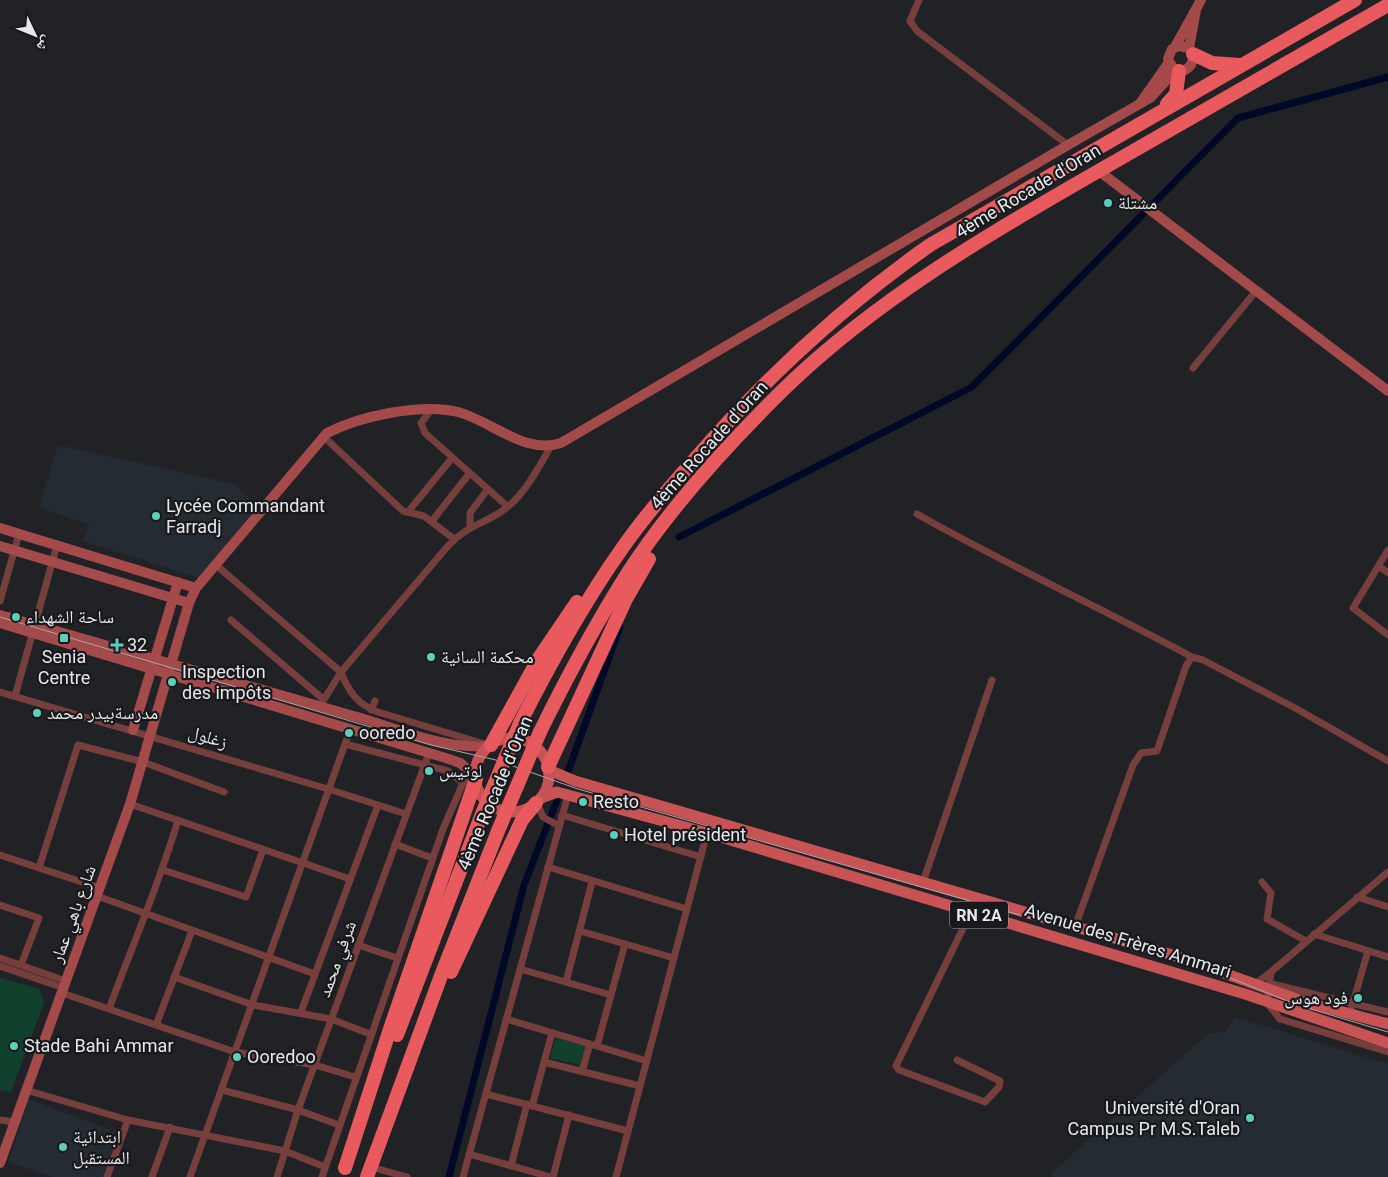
<svg xmlns="http://www.w3.org/2000/svg" width="1388" height="1177" font-family="Roboto,'Noto Naskh Arabic',sans-serif">
<rect width="100%" height="100%" fill="#202226"/>
<g fill="#252b33">
<polygon points="58,445 235,484 257,506 199,578 83,541 89,525 39,507"/>
<polygon points="1235,1017 1388,1064 1388,1177 1054,1177 1051,1173 1208,1034 1226,1031"/>
<polygon points="29,1099 119,1133 103,1177 52,1177 8,1162"/>
</g>
<g fill="#11402c">
<polygon points="0,978 39,989 44,1002 11,1092 0,1090"/>
<polygon points="556,1038 586,1046 580,1065 550,1058"/>
</g>
<g fill="none" stroke-linecap="round" stroke-linejoin="round">
<g stroke="#000827" stroke-width="7">
<polyline points="679,537 972,387 1238,118 1388,77"/>
<polyline points="565,780 620,627"/>
<polyline points="449,1177 524,885 561,790"/>
</g>
<g stroke="#763e3c" stroke-width="7">
<polyline points="919,0 910,21 917,31 1068,145"/>
<polyline points="1193,368 1256,291"/>
<polyline points="431,410 421,423 425,433 507,506"/>
<polyline points="323,436 403,511 424,516 454,539"/>
<polyline points="408,512 452,458"/>
<path d="M917,514C1007,565 1101,608 1192,657"/>
<polyline points="432,521 469,474"/>
<polyline points="470,527 470,513 487,490"/>
<polyline points="1388,550 1353,608 1388,635"/>
<path d="M216,565L341,672C348,691 358,705 378,712L488,745"/>
<polyline points="1379,566 1388,573"/>
<polyline points="0,601 19,534"/>
<polyline points="231,620 323,699"/>
<polyline points="0,692 328,789 406,814"/>
<polyline points="15,696 57,545"/>
<path d="M320,706L341,672L447,547C467,525 480,526 502,511C524,497 538,468 551,446"/>
<polyline points="371,710 375,701"/>
<polyline points="345,744 448,771 463,783"/>
<polyline points="537,803 543,817 559,826"/>
<polyline points="130,804 350,879"/>
<polyline points="562,815 701,857"/>
<polyline points="395,844 432,858"/>
<polyline points="0,855 100,888"/>
<polyline points="548,867 687,909"/>
<polyline points="39,868 78,745 143,762 224,792"/>
<polyline points="163,870 246,897 263,850"/>
<polyline points="1388,872 1271,972 1267,1003 1280,1019 1388,1052"/>
<polyline points="923,882 992,680"/>
<polyline points="1262,882 1271,893 1267,919 1306,941"/>
<polyline points="97,896 315,974"/>
<polyline points="1357,897 1388,907"/>
<polyline points="0,905 39,918 21,965"/>
<polyline points="1075,927 1133,765 1141,753 1157,751 1186,666 1192,657 1203,660 1297,709 1388,761"/>
<polyline points="580,931 674,958"/>
<polyline points="1314,934 1388,957"/>
<polyline points="358,945 397,958"/>
<polyline points="0,958 66,981"/>
<polyline points="0,966 64,988"/>
<polyline points="520,969 611,995"/>
<polyline points="174,977 253,1005 331,1019 370,1034"/>
<polyline points="566,982 592,882"/>
<polyline points="1269,983 1388,1012"/>
<polyline points="1255,984 1271,972"/>
<polyline points="62,993 235,1052 315,1065 355,1077"/>
<path d="M109,1009C132,946 159,885 178,820"/>
<polyline points="301,1012 378,805"/>
<polyline points="1350,1013 1368,951"/>
<polyline points="506,1019 647,1061"/>
<polyline points="156,1025 192,931"/>
<polyline points="597,1046 625,944"/>
<polyline points="957,1060 1000,1081 999,1087 985,1102 899,1070 896,1066 971,912"/>
<polyline points="544,1062 640,1086"/>
<polyline points="582,1071 590,1044"/>
<polyline points="26,1090 128,1120 285,1151 325,1167"/>
<polyline points="222,1090 298,1110 339,1125"/>
<polyline points="486,1094 628,1131"/>
<polyline points="532,1106 552,1033"/>
<polyline points="0,1120 15,1122"/>
<polyline points="469,1154 551,1177"/>
<polyline points="511,1166 527,1104"/>
<polyline points="371,1167 407,1177"/>
<polyline points="107,1177 128,1120"/>
<polyline points="152,1177 170,1127"/>
<polyline points="190,1177 350,730"/>
<polyline points="277,1177 298,1110 429,753"/>
<polyline points="322,1177 443,829 463,783 476,777"/>
<polyline points="463,1177 568,795"/>
<polyline points="553,1177 569,1115"/>
<polyline points="616,1177 707,833"/>
</g>
<g stroke="#a44a4a" stroke-width="10">
<polyline points="1175,47 1201,0"/>
<path d="M1189,48L1179,46L1172,49L1168,59L1173,68L1183,71C1193,67 1196,57 1189,48L1196,10"/>
<polyline points="1141,102 1169,62"/>
<polyline points="1099,171 1388,391"/>
<polyline points="0,528 196,588"/>
<polyline points="0,546 189,603"/>
<path d="M0,615C117,648 233,682 350,715C396,727 441,750 489,746"/>
<polyline points="0,623 449,759 460,763 476,776"/>
<polyline points="133,730 178,582"/>
<path d="M0,1163L130,804L189,603L196,588L327,433C360,416 421,403 458,412C492,421 524,455 561,443L1068,145L1150,98L1176,70"/>
</g>
<g stroke="#c85354" stroke-width="11">
<circle cx="512" cy="775" r="37"/>
<polyline points="549,770 575,781 1176,956 1305,1002 1388,1024"/>
<polyline points="541,798 557,792 707,833 1245,994 1388,1043"/>
</g>
<g stroke="#e85a5d" stroke-width="14">
<polyline points="1193,54 1212,63 1239,65"/>
<polyline points="1167,104 1176,94 1179,71"/>
<path d="M520,723C550,664 582,605 621,550C643,518 669,488 695,459C765,378 842,307 930,245L1355,0"/>
<path d="M540,732C567,677 596,623 629,571C670,508 731,441 785,388C876,300 985,236 1095,173C1192,117 1290,61 1388,5"/>
<polyline points="491,745 539,658 577,602"/>
<polyline points="548,767 626,599 649,559"/>
<polyline points="451,972 522,820 536,803"/>
<polyline points="397,1035 482,814"/>
<polyline points="345,1168 392,1023 476,779"/>
<polyline points="367,1177 442,973 498,831"/>
</g>
<polyline stroke="#a7a8ab" stroke-width="1" points="0,617 431,745 496,760 578,789 1184,962 1238,981 1297,1005 1388,1032"/>
<g stroke="#e85a5d" stroke-width="14">
<polyline points="482,814 520,723"/>
<polyline points="498,831 540,732"/>
</g>
</g>
<g fill="#5cceba" stroke="#17191d" stroke-width="2">
<circle cx="1108" cy="203" r="5"/>
<circle cx="156" cy="516" r="5"/>
<circle cx="16" cy="617" r="5"/>
<rect x="59" y="633" width="10" height="10" rx="2.5"/>
<path d="M114.5 637.5h5v5h5v5h-5v5h-5v-5h-5v-5h5z"/>
<circle cx="431" cy="657" r="5"/>
<circle cx="172" cy="682" r="5"/>
<circle cx="37" cy="713" r="5"/>
<circle cx="349" cy="733" r="5"/>
<circle cx="429" cy="771" r="5"/>
<circle cx="583" cy="802" r="5"/>
<circle cx="614" cy="835" r="5"/>
<circle cx="1358" cy="998" r="5"/>
<circle cx="14" cy="1046" r="5"/>
<circle cx="237" cy="1057" r="5"/>
<circle cx="1250" cy="1118" r="5"/>
<circle cx="63" cy="1147" r="5"/>
</g>
<g text-anchor="middle" stroke-width="4.5" stroke-linejoin="round" paint-order="stroke">
<rect fill="#17191d" stroke="#a9aaad" stroke-width="1" x="950" y="901.5" width="58" height="27" rx="4"/>
<g font-size="16" font-weight="bold" fill="#e7e8eb">
<text x="979" y="921">RN 2A</text>
</g>
<g font-size="18" fill="#e7e8eb" stroke="#17191d">
<text transform="translate(1028 191) rotate(-31)" y="6">4ème Rocade d'Oran</text>
<text transform="translate(709 445) rotate(-48)" y="6">4ème Rocade d'Oran</text>
<text transform="translate(208 737) rotate(17)" y="6">زغلول</text>
<text transform="translate(495 793) rotate(-67)" y="6">4ème Rocade d'Oran</text>
<text transform="translate(73 914) rotate(-70)" y="6">شارع باهي عمار</text>
<text transform="translate(1128 941) rotate(17)" y="6">Avenue des Frères Ammari</text>
<text transform="translate(337 959) rotate(-70)" y="6">شرفي محمد</text>
</g>
<g font-size="18" fill="#e7e8eb" stroke="#17191d" text-anchor="start">
<text x="1118" y="209">مشتلة</text>
<text x="166" y="512">Lycée Commandant<tspan x="166" dy="21">Farradj</tspan></text>
<text x="26" y="623">ساحة الشهداء</text>
<text x="127" y="651">32</text>
<text x="64" y="663" text-anchor="middle">Senia<tspan x="64" dy="21">Centre</tspan></text>
<text x="441" y="663">محكمة السانية</text>
<text x="182" y="678">Inspection<tspan x="182" dy="21">des impôts</tspan></text>
<text x="47" y="719">مدرسةبيدر محمد</text>
<text x="359" y="739">ooredo</text>
<text x="439" y="777">لوتيس</text>
<text x="593" y="808">Resto</text>
<text x="624" y="841">Hotel président</text>
<text x="1348" y="1004" text-anchor="end">فود هوس</text>
<text x="24" y="1052">Stade Bahi Ammar</text>
<text x="247" y="1063">Ooredoo</text>
<text x="1240" y="1114" text-anchor="end">Université d'Oran<tspan x="1240" dy="21">Campus Pr M.S.Taleb</tspan></text>
<text x="73" y="1143">ابتدائية<tspan x="73" dy="21">المستقبل</tspan></text>
</g>
</g>
<g transform="translate(35 35) rotate(133)" stroke="#17191d" stroke-width="4" paint-order="stroke">
<path d="M0-4L9 19L0 12L-9 19Z" fill="#e7e8eb"/>
<text y="-8" font-size="14" font-weight="bold" text-anchor="middle" fill="#e7e8eb">ش</text>
</g>
</svg>
